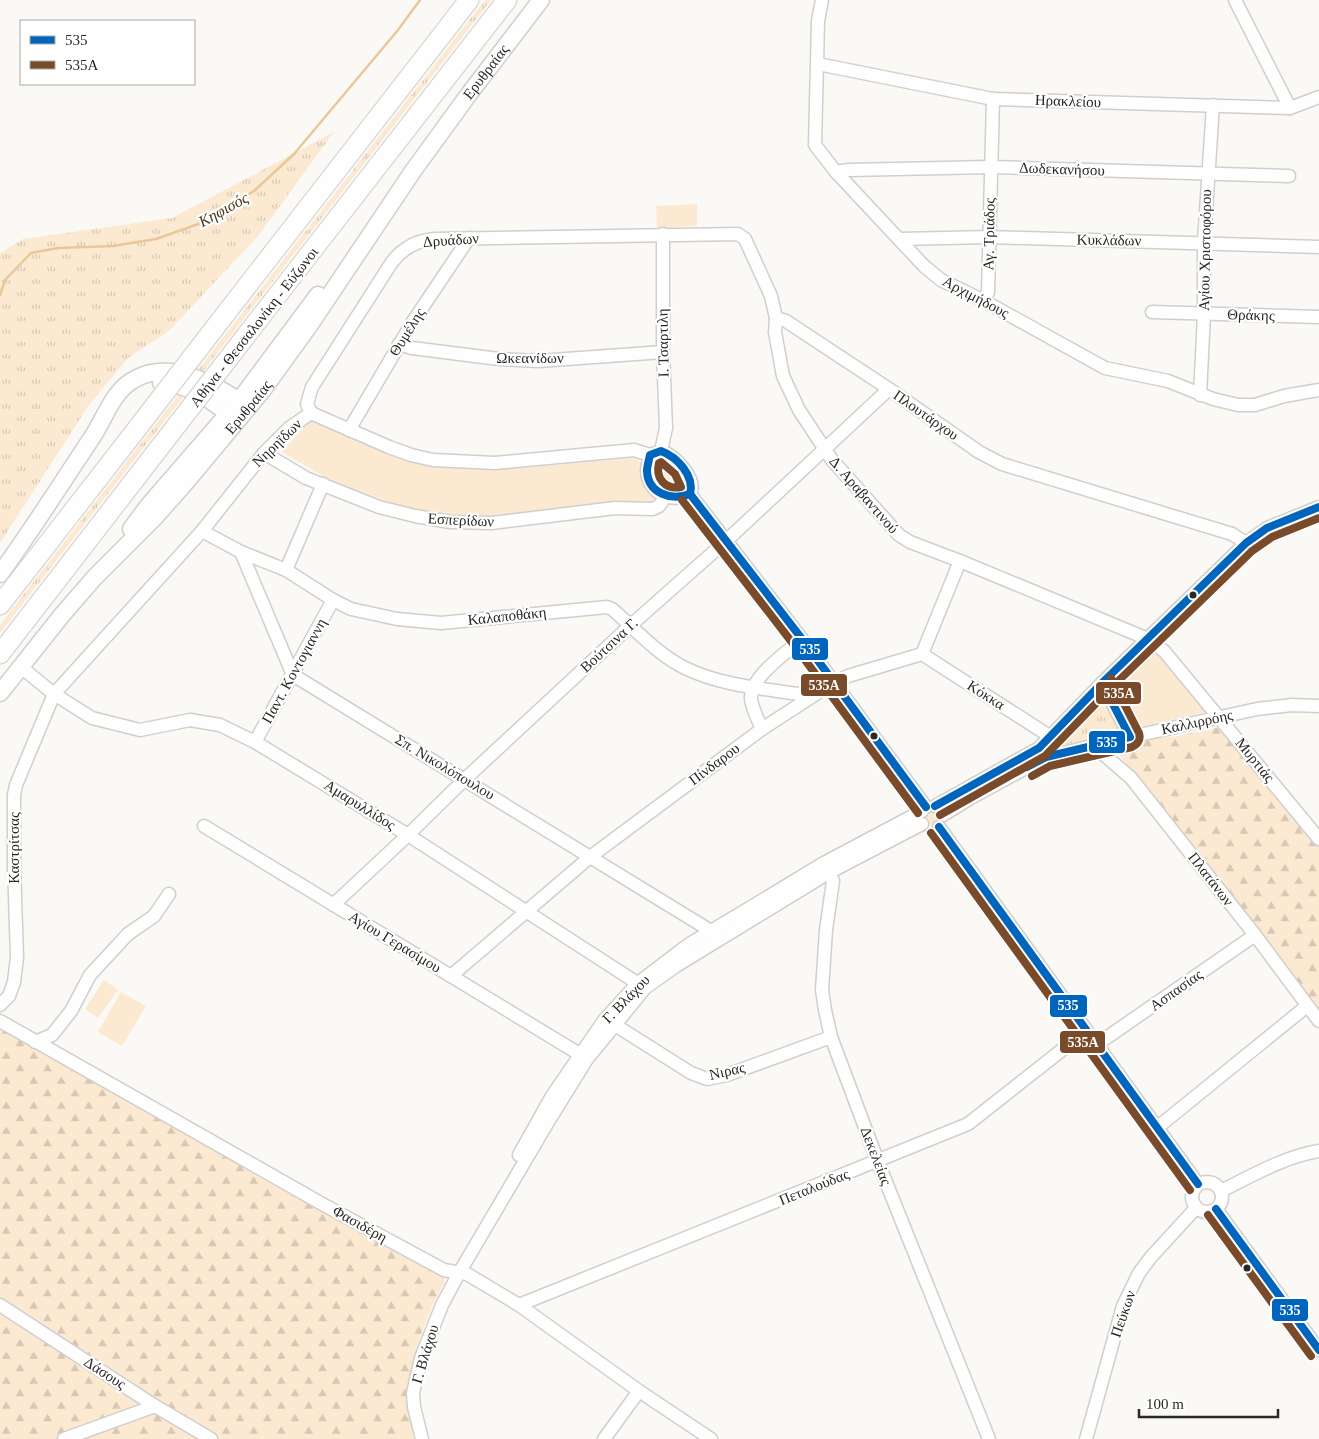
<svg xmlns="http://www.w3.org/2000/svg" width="1319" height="1439" font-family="'Times New Roman',serif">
<defs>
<pattern id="grass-tufts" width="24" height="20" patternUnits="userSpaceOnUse" patternTransform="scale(1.25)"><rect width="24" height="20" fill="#fce9d1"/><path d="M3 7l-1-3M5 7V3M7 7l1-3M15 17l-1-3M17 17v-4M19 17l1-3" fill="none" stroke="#d8c8b3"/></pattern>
<pattern id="forest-firs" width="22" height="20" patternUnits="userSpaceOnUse" patternTransform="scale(1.25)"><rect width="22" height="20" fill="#fce9d1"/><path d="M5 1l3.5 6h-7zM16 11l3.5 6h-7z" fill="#d8c8b3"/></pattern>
</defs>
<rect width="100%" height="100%" fill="#fbf9f6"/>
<g fill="url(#grass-tufts)">
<polygon points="485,0 491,0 0,633 0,625"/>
<polygon points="334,132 258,236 170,330 128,358 89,405 0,543 0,253 23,239 172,218"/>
<polygon points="1100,692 1123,734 1051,750 1049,745"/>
<circle cx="932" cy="818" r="7"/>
</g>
<g fill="url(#forest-firs)">
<polygon points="1220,727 1319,847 1319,1014 1145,786 1113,748 1133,742 1158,737 1172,737"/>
<path d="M0,1029L445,1276C443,1288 434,1300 430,1311C412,1356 402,1391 414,1439H0Z"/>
</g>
<g fill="#fce9d1">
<polygon points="697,204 697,226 657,228 656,206"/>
<polygon points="311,419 382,450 490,469 520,468 634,458 643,464 640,473 644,484 658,496 650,504 518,516 462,519 407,508 333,482 282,452"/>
<path d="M662,458L669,463L686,486L685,490H663C654,480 650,472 654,459Z"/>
<polygon points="1150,647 1162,657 1206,712 1134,728 1112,684"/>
<polygon points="104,980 118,990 98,1018 85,1009"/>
<polygon points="121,992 146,1006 122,1046 98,1032"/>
</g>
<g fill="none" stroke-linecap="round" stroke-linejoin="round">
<polyline stroke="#eac79a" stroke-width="2.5" points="0,295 5,280 31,253 58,248 113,246 156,239 204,222 254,191 294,154 398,30 420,0"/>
<g stroke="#d1cfcd" stroke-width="15">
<g id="minor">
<polyline points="822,0 818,21 815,145 836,172 924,266 941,280 984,301 1105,368 1168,381 1213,399 1238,405 1255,405 1284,396 1319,390"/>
<polyline points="1235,0 1290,108"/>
<polyline points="818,64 993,99 1290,108 1319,97"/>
<polyline points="836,172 848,170 990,167 1289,176"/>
<polyline points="900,239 989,237 1319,247"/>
<polyline points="984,301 988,292 993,99"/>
<polyline points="1152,312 1319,317"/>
<polyline points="776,318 786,321 889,389 979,452 1002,464 1232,534 1246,543"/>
<polyline points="399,344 412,348 499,359 539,361 663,352"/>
<polyline points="1200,395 1204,314 1204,242 1213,105"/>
<path d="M311,413L307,404L312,387L392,262C403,248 417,240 435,239L738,234L745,239L771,296L776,318L775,332L783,376L799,410L832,460L899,535L910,542L960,561L1148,639L1164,651L1319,839"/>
<polyline points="311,413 389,447 411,455 433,460 495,463 634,450 650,455"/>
<polyline points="349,430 412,323 469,238"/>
<polyline points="661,451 666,428 663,352 663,234"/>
<path d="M661,451C674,454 698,480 690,494C672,504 648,493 647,471C647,466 649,460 650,455Z"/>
<polyline points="264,453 306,478 379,507 415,516 450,522 492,523 615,508 653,509 659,506 666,496"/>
<polyline points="690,494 802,639 926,807"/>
<path d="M202,531L241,552L286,570L333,600L351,609L397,619L441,623L607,607L612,609C635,629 657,654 685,668C720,685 759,688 798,694L806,700"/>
<polyline points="241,552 293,675 711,931"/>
<polyline points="286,570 323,484"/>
<polyline points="922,654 1051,737"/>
<polyline points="922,654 960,561"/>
<polyline points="21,667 54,694 92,718 140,730 190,720 220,725 255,742 408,835 645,988"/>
<polyline points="1102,683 1130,737"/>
<path d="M762,729C758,720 752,708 751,699C750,677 786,653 802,639"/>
<polyline points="255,742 333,600"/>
<polyline points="1094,746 1131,778 1255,935 1319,1021"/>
<polyline points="935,806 1039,748 1102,683 1246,543 1267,528 1319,507"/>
<polyline points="943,815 969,799 1046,757 1130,737 1257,709 1292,705 1319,706"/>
<polyline points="204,826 586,1058"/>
<polyline points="939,827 1198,1184"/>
<polyline points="825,865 833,881 826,930 822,990 825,1010 831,1037 878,1162 989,1439"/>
<polyline points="333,905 408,835 465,779 631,625 726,541 889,389"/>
<polyline points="451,976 590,857 762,729 833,683 848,676 922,654"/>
<polyline points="0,1005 9,996 14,982 17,958 14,865 14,795 16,785 54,694 202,531 264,453 289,428 311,413"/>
<polyline points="607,1020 691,1073 707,1079 727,1075 831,1037"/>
<polyline points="0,1021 324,1205 444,1270 467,1274 519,1305 639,1391 711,1439"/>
<polyline points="35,1042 52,1035 71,1011 90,975 128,934 154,916 169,894"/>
<polyline points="1096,1045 1255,935"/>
<polyline points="1158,1127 1307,1006"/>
<polyline points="519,1155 552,1096 605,1019 638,983 688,945 824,863 922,811"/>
<circle cx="1207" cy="1197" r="15"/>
<path d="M1221,1191C1253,1175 1284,1157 1319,1151"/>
<polyline points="1216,1209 1319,1350"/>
<polyline points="0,1305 155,1406 211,1439"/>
<polyline points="519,1305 968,1124 1086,1031"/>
<polyline points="64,1439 155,1406"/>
<polyline points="422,1439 414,1407 413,1393 421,1358 442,1305 459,1273 548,1122 587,1059 615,1025 645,988 676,966 830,872 922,824"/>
<polyline points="604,1439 639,1391"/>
<polyline points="1086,1439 1123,1306 1139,1273 1151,1257 1196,1208"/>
</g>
</g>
<g stroke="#d1cfcd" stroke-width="19">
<g id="major">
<path d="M161,383C191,384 214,402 236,420"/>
<polyline points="131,529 148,506 239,401 318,295"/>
<path d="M0,574C32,530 61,484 91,439C105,419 112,391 135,379C171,359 218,385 247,407"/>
<path id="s1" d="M0,693L62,615L95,577L156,516L187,481L262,391L309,326L413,171L469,94L541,0"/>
</g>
</g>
<g stroke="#d1cfcd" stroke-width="21">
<g id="highway">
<polyline points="220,321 469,0"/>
<polyline points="245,337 507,0"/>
<polyline points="0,605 129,439"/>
<polyline points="0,654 153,456"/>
</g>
</g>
<use href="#minor" stroke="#fefefe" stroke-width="12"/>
<use href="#major" stroke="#fefefe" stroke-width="16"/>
<use href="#highway" stroke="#fefefe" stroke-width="19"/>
<g stroke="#d1cfcd" stroke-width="21" stroke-linecap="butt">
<g id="highway-bridge">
<polyline points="129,439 220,321"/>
<polyline points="153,456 245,337"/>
</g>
</g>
<use href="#highway-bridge" stroke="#fefefe" stroke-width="19"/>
<g stroke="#fff" stroke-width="11">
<g id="bus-1">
<path d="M661,451C677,457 695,476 690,494C672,501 648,494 647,471C647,466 649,460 650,455Z"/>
<polyline points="690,494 802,639 926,807"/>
<polyline points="1027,767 1046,757 1130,737 1102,683"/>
<polyline points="935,806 1039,748 1102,683 1246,543 1267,528 1319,507"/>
<polyline points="939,827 1198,1184"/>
<polyline points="1216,1209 1319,1350"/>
</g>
</g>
<g stroke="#fff" stroke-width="11">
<g id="bus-2">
<path d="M661,462L675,474L681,487C665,490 655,478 659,463Z"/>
<polyline points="682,500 794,645 918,813"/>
<path d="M1032,776L1050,766L1132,747C1138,744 1141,740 1139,733L1111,678"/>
<polyline points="940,815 1045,756 1109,690 1252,551 1272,537 1319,518"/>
<polyline points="931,833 1190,1190"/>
<polyline points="1208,1215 1311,1356"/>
</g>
</g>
<use href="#bus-1" stroke="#0065bd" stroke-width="8"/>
<use href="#bus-2" stroke="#7a4b2a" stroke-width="8"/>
</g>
<g fill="#2a2826" stroke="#fff" stroke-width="2">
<circle cx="1193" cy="595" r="4.5"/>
<circle cx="874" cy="736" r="4.5"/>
<circle cx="1247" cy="1268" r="4.5"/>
</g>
<g text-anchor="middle" stroke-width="4.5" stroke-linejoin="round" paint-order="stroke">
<g font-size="15" fill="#2a2826" stroke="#fff">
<text dy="5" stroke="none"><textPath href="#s1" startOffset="790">Ερυθραίας</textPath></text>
<text transform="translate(1068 101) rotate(2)" y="5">Ηρακλείου</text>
<text transform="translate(1062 169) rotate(2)" y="5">Δωδεκανήσου</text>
<text transform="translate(989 234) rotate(-89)" y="5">Αγ. Τριάδος</text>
<text transform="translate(451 240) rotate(-4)" y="5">Δρυάδων</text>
<text transform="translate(1109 240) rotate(1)" y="5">Κυκλάδων</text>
<text transform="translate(1205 250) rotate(-89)" y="5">Αγίου Χριστοφόρου</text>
<text transform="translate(976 297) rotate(28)" y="5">Αρχιμήδους</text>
<text transform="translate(1251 315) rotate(2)" y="5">Θράκης</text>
<text transform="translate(254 327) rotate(-52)" y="5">Αθήνα - Θεσσαλονίκη - Εύζωνοι</text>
<text transform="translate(407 332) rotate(-58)" y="5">Θυμέλης</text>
<text transform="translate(663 343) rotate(-91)" y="5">Ι. Τσαρτιλη</text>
<text x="530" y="363">Ωκεανίδων</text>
<text dy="5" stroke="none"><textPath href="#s1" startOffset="379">Ερυθραίας</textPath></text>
<text transform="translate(926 415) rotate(35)" y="5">Πλουτάρχου</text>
<text transform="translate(277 443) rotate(-44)" y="5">Νηρηϊδων</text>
<text transform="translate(864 495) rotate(49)" y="5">Δ. Αραβαντινού</text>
<text transform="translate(461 520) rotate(3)" y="5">Εσπερίδων</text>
<text transform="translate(507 616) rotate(-6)" y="5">Καλαποθάκη</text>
<text transform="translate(609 645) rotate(-43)" y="5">Βούτσινα Γ.</text>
<text transform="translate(294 671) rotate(-61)" y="5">Παντ. Κοντογιαννη</text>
<text transform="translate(986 695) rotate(33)" y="5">Κόκκα</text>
<text transform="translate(1197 722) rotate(-12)" y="5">Καλλιρρόης</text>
<text transform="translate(1255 760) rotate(51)" y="5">Μυρτιάς</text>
<text transform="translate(714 764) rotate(-37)" y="5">Πίνδαρου</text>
<text transform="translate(445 767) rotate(31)" y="5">Σπ. Νικολόπουλου</text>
<text transform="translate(360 805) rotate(32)" y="5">Αμαρυλλίδος</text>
<text transform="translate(14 848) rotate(-90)" y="5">Καστρίτσας</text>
<text transform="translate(1211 879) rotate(52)" y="5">Πλατάνων</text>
<text transform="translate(395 942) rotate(31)" y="5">Αγίου Γερασίμου</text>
<text transform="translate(1176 990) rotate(-35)" y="5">Ασπασίας</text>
<text transform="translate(626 999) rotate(-46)" y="5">Γ. Βλάχου</text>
<text transform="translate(727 1071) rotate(-13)" y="5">Νιρας</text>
<text transform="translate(876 1156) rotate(69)" y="5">Δεκελείας</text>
<text transform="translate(814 1187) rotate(-22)" y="5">Πεταλούδας</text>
<text transform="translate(360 1224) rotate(29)" y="5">Φασιδέρη</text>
<text transform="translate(1123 1314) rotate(-71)" y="5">Πεύκων</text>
<text transform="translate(425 1354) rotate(-73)" y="5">Γ. Βλάχου</text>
<text transform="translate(105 1373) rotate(33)" y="5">Δάσους</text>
</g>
<g font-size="16" font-style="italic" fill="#4a361a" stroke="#fff">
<text transform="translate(223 209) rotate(-29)" y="6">Κηφισός</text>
</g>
</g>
<g stroke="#fff" stroke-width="2">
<rect x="791" y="637" width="38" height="24" rx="5" fill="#0065bd"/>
<rect x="800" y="673" width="48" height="24" rx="5" fill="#7a4b2a"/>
<rect x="1095" y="681" width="47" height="24" rx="5" fill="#7a4b2a"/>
<rect x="1088" y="730" width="38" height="24" rx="5" fill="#0065bd"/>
<rect x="1049" y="994" width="39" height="24" rx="5" fill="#0065bd"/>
<rect x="1059" y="1030" width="47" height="24" rx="5" fill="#7a4b2a"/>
<rect x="1271" y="1298" width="38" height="24" rx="5" fill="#0065bd"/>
</g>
<g font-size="14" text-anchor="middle" font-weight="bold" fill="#fff">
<text x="810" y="654">535</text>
<text x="824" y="690">535A</text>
<text x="1119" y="698">535A</text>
<text x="1107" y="747">535</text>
<text x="1068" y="1010">535</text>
<text x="1083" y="1047">535A</text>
<text x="1290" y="1315">535</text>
</g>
<rect x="20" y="20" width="175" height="65" fill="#ffffff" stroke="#aaa9a8"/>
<rect x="30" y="36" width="25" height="8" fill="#0065bd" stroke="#aaa9a8"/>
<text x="65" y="45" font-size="15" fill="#2a2826">535</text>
<rect x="30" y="61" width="25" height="8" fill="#7a4b2a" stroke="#aaa9a8"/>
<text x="65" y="70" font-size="15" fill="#2a2826">535A</text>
<path d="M1139 1409v8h139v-8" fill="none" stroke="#2a2826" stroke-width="2.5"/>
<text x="1146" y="1409" font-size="15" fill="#2a2826" stroke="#ffffff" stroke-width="4" paint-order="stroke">100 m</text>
</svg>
